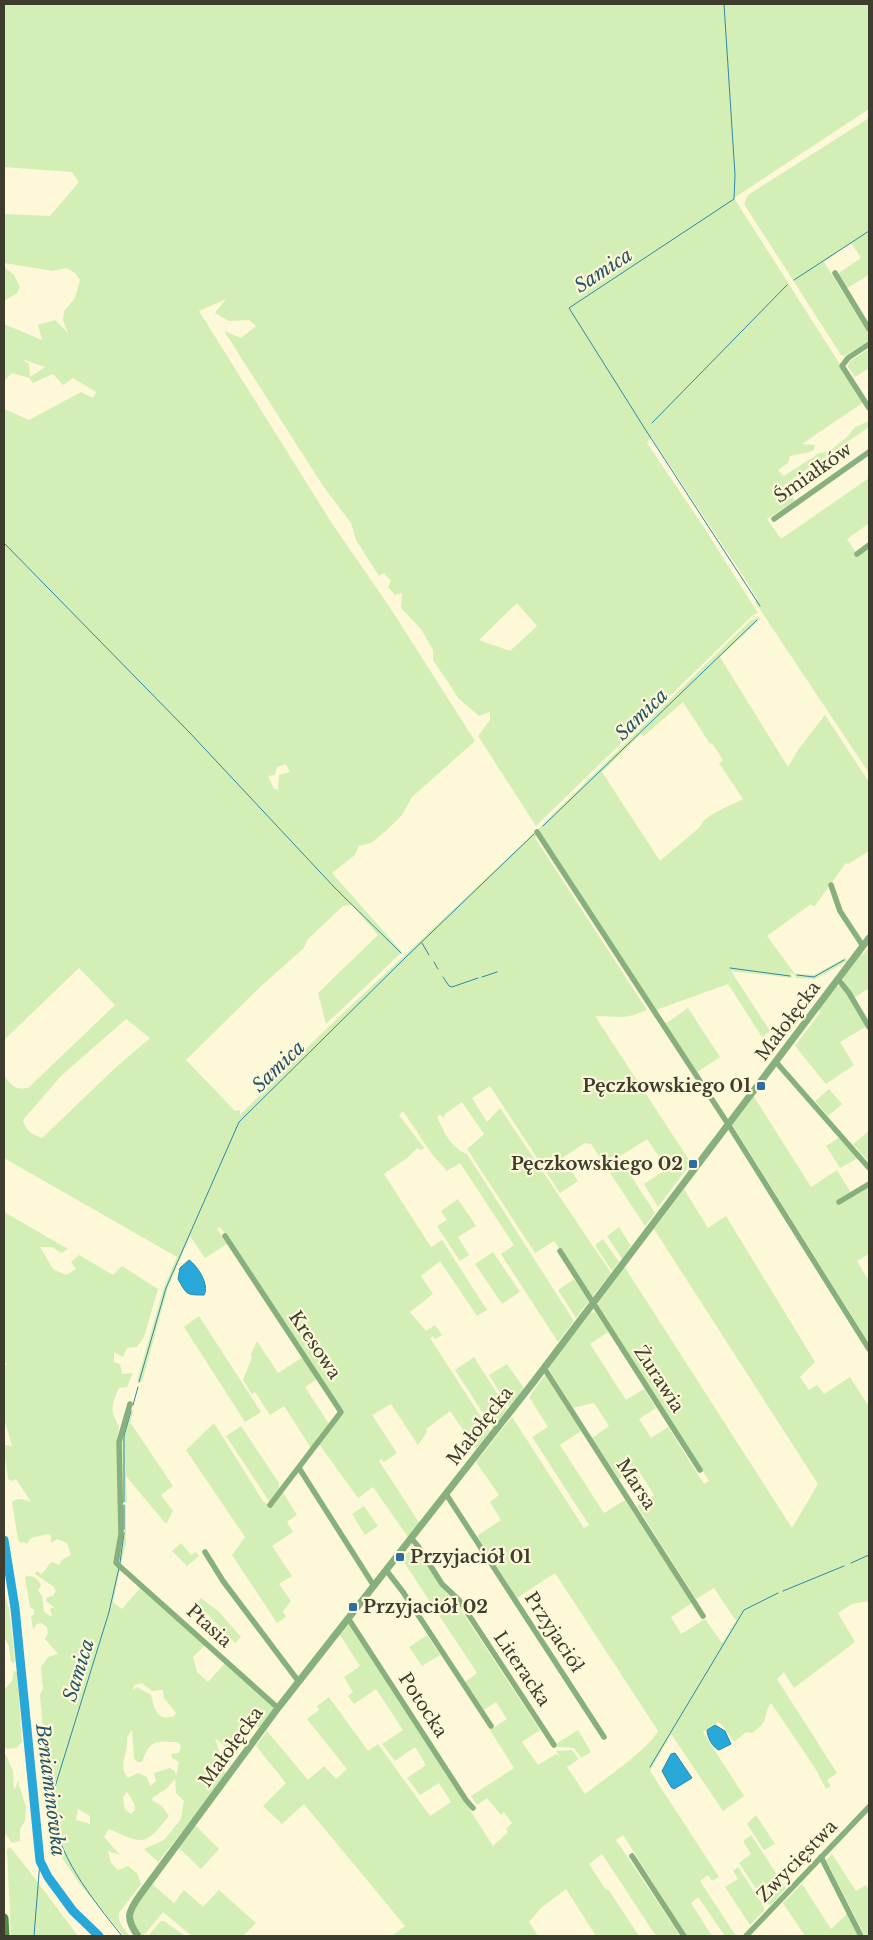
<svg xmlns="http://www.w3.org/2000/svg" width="873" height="1940" font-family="'Libre Baskerville',serif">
<rect width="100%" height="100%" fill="#fdf8d8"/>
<g fill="#d4efb6" fill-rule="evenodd">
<path d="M4,4H869V109L734,198L864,402L802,444L815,445L814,450L810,452L790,456L788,463L778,470L784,476L813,457L819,453L828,452L847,437L855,427L869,421V427L784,485L795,501L767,519L781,539L869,478V525L868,524L847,539L858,556L869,549V773L755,602L758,600L745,579L651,437L647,443L703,526L758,613L752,616L536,826L478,736L490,720V712L479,716L459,699L433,660V650L421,629L401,608L402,593L395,595L388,587L391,581L384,573L379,576L356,540L351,523L323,486L224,331L241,338L256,326L249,320L229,321L215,313L226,299L199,311L333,525L389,606L475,741L412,797L402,815L387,830L371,843L359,846L355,855L332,873L402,952L326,1024L318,993L378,935L352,905L343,906L307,940L304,948L260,987L186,1060L235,1111L240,1110V1115L319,1036L534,833L537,835L535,838L647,1010L634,1015L624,1017L595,1016L691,1163L658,1207L644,1184L667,1169L647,1139L619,1157L655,1213L645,1226L591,1144L585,1143L562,1158L578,1181L560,1193L490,1086L472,1098L487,1122L500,1108L611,1273L592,1297L554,1241L535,1253L467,1149L484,1134L462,1102L445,1114L443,1118L440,1114L437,1117C444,1132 451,1148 467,1154L574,1321L558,1342L501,1254L514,1245L460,1163L447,1171L431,1153L403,1111L399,1115L424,1148L421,1150L417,1148L407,1158L384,1174L431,1247L442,1240L487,1310L477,1316L440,1261L421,1276L433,1294L410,1312L426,1331L435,1325L442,1335L435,1339L433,1336L430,1338L490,1431L476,1449L450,1411L426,1429L427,1432L418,1445L391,1404L372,1415L397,1453L384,1462L381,1459L379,1461L420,1524L408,1537L373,1487L358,1498L319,1444L344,1412L220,1227L217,1229L227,1244L205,1258L190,1236L168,1287L142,1382L137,1381L164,1287L177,1257L4,1158V1075C11,1086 15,1090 28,1088L115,1005L79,968L4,1040V409L29,420L81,392L93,398L96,392L73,378L63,385L53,374L33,383L29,378L12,373L4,381V324L42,340L38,325L55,320L68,333L63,320L64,311L75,298L80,280L75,273L66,268L53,271L4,263V214L50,216L79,182L72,172L4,167ZM22,359L45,367L30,377L29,364ZM517,603L537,626L510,651L479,640ZM286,764L290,772L279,775L278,790L274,789L268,776L275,775L277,767ZM126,1019L150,1038L113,1070L42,1138C32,1134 26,1132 23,1120L61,1076Z"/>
<polygon points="869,118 869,275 847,288 839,276 840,272 861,258 851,243 824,262 869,334 869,340 845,356 841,355 744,204 748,195"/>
<polygon points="4,267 14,275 20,287 17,293 4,301"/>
<polygon points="869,349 869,368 855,377 848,367 849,362"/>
<path d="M757,618H761L720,657L788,767L800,747L825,715L869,782V851L848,864L846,863L814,907L811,904L767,936L795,974L814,975L845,958L848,961L815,979L796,978L794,974L790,973L793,978L731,971L770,1031L762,1037L728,984L656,1010L590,910L538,829L751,620ZM683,702L710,744L712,743L723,760L719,763L743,799C730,806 704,815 700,827L660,861L602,772L641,734L644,736Z"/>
<polygon points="869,947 869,988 854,998 844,981 843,976 861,952 863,955"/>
<polygon points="842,986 867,1026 840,1042 854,1065 826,1084 795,1046 820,1013 819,1009 835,987"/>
<polygon points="688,1008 720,1057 697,1072 665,1024"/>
<polygon points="829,1089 842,1104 828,1116 815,1101"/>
<polygon points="753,1095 811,1187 837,1170 851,1193 837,1202 839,1205 869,1186 869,1254 857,1261 869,1281 869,1343 732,1124"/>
<polygon points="869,1131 869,1162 853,1144"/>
<polygon points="840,1137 858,1158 840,1168 826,1146"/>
<path d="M684,1189L708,1228L726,1216L815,1362L800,1377L809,1390L817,1385L824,1394L850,1377L869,1407V1601L852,1604L838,1613L855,1642L794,1688L784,1672L777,1679L837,1773L827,1780L831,1786L826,1789L815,1768L771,1703C761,1717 772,1719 752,1733L746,1732L734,1742L722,1725L718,1722L703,1732L744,1796L723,1811L671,1734L650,1771L719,1877L712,1881L708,1875L700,1881L736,1936H725L698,1897L691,1903L712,1936H687L623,1835L616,1840L679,1934L676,1936H656L602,1854L589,1864L606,1890L608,1889L639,1936H596L566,1889L541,1908L529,1922L538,1936H392L405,1926L304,1804L282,1824L263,1806L286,1783L256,1746L267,1731L308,1780L324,1766L336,1779L347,1769L307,1719L319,1710L317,1706L329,1697L368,1751L378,1744L430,1816L451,1802L439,1783L420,1795L407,1778L426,1765L415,1747L395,1761L382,1744L403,1730L376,1689L354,1704L348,1696L353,1692L344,1677L360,1666L340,1635L348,1624L354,1629L493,1846L508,1832L506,1829L512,1823L504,1812L501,1815L487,1798L477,1805L471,1796L514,1768L490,1730L507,1719L496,1702L484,1710L465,1682L477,1673L402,1559L414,1546L451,1595L540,1730L522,1742L538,1765L556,1754L560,1757L556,1751L572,1750L579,1759L567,1767L585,1794C603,1780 649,1749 658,1731L555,1573L517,1598L477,1536L501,1520L490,1502L499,1495L476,1462L512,1417L584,1528L589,1525L532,1437L548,1427L529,1397L545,1375L581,1431L560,1445L604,1513L625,1500L692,1603L671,1617L681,1634L705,1619L722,1643L736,1621L714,1588L696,1599L637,1506L654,1495L637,1468L619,1479L592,1438L609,1426L594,1403L573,1408L548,1368L591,1312L596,1313L608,1332L590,1344L626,1400L644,1389L656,1408L639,1419L651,1438L668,1427L704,1484L709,1481L597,1305L624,1266L792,1528L818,1484L654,1229Z"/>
<polygon points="458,1199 476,1226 458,1237 469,1255 460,1261 437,1226 447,1220 441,1211"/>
<path d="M4,1212L68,1249L61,1253L52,1247H40L53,1269L66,1275L76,1269L71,1262L79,1255L113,1275L122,1266L158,1289L144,1337L137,1347L127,1348L123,1357L114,1352V1362L120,1364L122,1374L133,1373L127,1387L119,1388C112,1403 109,1411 119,1426L117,1439L119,1543L113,1565L120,1569L113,1602L122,1609L140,1588L205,1645L193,1657L197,1672L208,1682L225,1663L273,1706L274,1709L259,1728L256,1726L245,1738L236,1743L232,1739L226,1747L215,1738L221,1757L216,1765L227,1774L158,1862L144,1849L164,1840L181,1819L184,1801L176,1793L175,1779L166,1789L152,1798L153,1801L162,1806L169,1816C144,1847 144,1844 109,1829L104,1837L120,1855L108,1851L111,1863L118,1870L128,1866L137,1873L141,1884L119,1913C118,1923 124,1929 130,1936H124L79,1883L54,1846L62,1838L48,1794L40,1694L43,1689L41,1667L48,1657L58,1654L45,1639L48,1633L47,1627L41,1623L37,1624L33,1629L31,1617L34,1614V1610L30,1607L25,1577C32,1574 38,1579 41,1585L38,1590L42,1596L44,1612L50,1616L52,1615L50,1610L51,1608H55L46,1601L47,1597L53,1596L56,1591L54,1587L35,1574L37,1571L41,1574C47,1570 47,1565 52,1562L59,1565L63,1559L71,1555L67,1543L57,1539L51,1543V1536L48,1534L31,1538L27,1544L24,1542L21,1543L18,1540L12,1502C17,1497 25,1499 31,1502L16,1479L13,1481L8,1479L4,1450L5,1445L12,1446L4,1418V1366L7,1364L4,1361V1342H5L4,1341ZM142,1683L152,1691L163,1690L164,1698L176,1713L174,1716C157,1722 154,1708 151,1695L137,1687L133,1690L134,1685ZM132,1730L134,1758L137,1762H142C151,1738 155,1742 178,1742L181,1746L179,1753L171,1754L172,1758L179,1762L176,1776L175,1771L170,1768L154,1773L156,1781L150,1786L147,1777L138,1773L128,1778C117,1766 129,1752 127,1738ZM127,1792L134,1803L135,1810L131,1814L125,1810L123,1797ZM78,1809L90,1816V1824L76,1820Z"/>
<polygon points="619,1227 631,1246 622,1259 607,1236"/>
<polygon points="603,1239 619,1262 612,1271 595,1245"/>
<polygon points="493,1252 520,1292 502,1304 475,1264"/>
<polygon points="574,1279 589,1301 576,1318 558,1290"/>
<polygon points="199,1316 261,1412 245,1422 184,1327"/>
<polygon points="257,1341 278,1373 303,1357 317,1379 305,1387 329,1424 311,1448 284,1406 270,1415 255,1392 252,1394 243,1380 252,1357 251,1354"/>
<polygon points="474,1357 507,1409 493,1428 455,1370"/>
<polygon points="507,1364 524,1388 509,1407 489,1375"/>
<polygon points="130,1408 133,1412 130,1422 173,1486 161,1495 173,1511 166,1524 126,1476 127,1502 122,1502 121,1438"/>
<polygon points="214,1423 263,1501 271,1507 282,1491 297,1515 287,1522 293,1532 272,1546 292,1576 279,1584 291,1601 283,1611 286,1617 277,1623 232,1555 245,1537 186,1450"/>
<polygon points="241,1426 279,1483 279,1489 269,1501 226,1436"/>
<polygon points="126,1505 126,1543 121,1564 118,1563 122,1506"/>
<polygon points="364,1506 378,1526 365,1535 352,1514"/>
<polygon points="181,1543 191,1555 196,1552 199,1556 187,1566 172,1551"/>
<polygon points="4,1591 9,1609 15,1661 14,1663 11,1662 9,1646 4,1637"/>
<polygon points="201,1598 219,1612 241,1637 235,1643 197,1603"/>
<polygon points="427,1635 440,1655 422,1666 409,1647"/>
<polygon points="14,1671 17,1672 22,1742 16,1748 7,1749 4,1746 4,1690 12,1681"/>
<polygon points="578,1730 591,1752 581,1758 574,1748 558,1747 556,1744"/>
<polygon points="6,1755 13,1771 14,1790 19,1780 19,1785 26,1807 25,1821 20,1829 20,1841 12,1843 4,1832 4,1756"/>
<polygon points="756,1815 775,1844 764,1850 747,1824"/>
<polygon points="195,1825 219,1849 201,1869 178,1847"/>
<polygon points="751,1835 786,1888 771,1905 766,1904 739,1863 751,1854 744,1843 744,1840"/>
<polygon points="10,1847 27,1868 78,1936 11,1936 7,1850"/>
<polygon points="832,1854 856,1891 866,1885 869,1891 869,1936 865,1936 826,1860"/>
<polygon points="738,1867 764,1907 764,1911 750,1925 725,1887 738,1879 733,1871"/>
<polygon points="151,1883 174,1903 184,1890 203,1907 219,1890 256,1923 243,1936 192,1936 163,1912 145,1934 141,1935 132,1923 133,1912"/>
<polygon points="802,1884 831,1929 848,1913 860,1936 805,1936 783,1903"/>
<polygon points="161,1921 164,1921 185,1936 148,1936"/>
</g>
<g fill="#28a8d9" stroke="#2f88a6">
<path d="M189,1260C197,1265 210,1285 204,1295C186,1295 187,1295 178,1279L180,1268Z"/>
<path d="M715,1725L725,1731L731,1744L719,1750C713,1748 707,1737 707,1730Z"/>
<polygon points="675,1753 692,1778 674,1789 671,1787 662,1771 671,1754"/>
</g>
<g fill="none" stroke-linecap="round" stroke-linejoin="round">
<g stroke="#2f88a6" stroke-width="1">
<polyline points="724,4 735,175 734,199 569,308 645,429 760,606"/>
<polyline points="794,280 869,231"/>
<polyline points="652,423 787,285"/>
<polyline points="4,543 190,733 335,888 401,953"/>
<polyline points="543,826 757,620"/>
<polyline points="422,943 429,955"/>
<polyline points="434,962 438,969"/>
<polyline points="730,968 790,976"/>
<polyline points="797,975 814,977 844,960"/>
<polyline points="443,977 449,986 452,987 478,978"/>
<polyline points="482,977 497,972"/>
<polyline points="139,1382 166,1288 239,1122 406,957 534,834"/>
<polyline points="133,1405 138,1387"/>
<polyline points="124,1502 124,1436 131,1411"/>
<polyline points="124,1529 124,1505"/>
<polyline points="120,1563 124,1533"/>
<polyline points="851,1563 869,1555"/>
<path d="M119,1568L109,1612L50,1803C57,1856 90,1896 122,1936"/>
<polyline points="783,1591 844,1566"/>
<polyline points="650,1767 744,1610 778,1593"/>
<polyline points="34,1936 40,1861"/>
</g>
<polyline stroke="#28a8d9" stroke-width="9" points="4,1540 15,1608 40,1861 48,1877 73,1911 99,1936"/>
<g stroke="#88b07e" stroke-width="5.5">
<polyline points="835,273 869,329"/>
<polyline points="869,344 848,358 842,366 869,408"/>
<polyline points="774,519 869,452"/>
<polyline points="857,554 869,545"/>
<polyline points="537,832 728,1124 869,1349"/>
<polyline points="831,885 840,911 863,946"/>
<polyline points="838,979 849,993 869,1027"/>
<polyline points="776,1062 869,1168"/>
<polyline points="839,1202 869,1184"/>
<polyline points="225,1236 341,1412 270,1505"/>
<polyline points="560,1251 700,1470"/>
<polyline points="544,1368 703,1616"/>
<polyline points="130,1404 119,1442 121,1534 116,1563 278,1708"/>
<polyline points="299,1468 374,1586"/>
<polyline points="446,1494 604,1737"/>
<polyline points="411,1538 418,1546 442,1584 459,1600 554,1745"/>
<polyline points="205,1552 223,1581 299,1682"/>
<polyline points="386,1570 403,1592 491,1726"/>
<polyline points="348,1618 466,1800 473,1808"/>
<polyline points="632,1856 684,1936"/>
<polyline points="821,1857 861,1936"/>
<polyline points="746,1936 869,1807"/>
</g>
<path stroke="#88b07e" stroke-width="7" d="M138,1936C125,1918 128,1912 140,1895L278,1708L535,1380L869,938"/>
<polyline stroke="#508d40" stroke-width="9" points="4,1918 5,1936"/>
</g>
<g fill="#2f6ca3" stroke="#fdf8d8" stroke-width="2">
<rect x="756" y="1081" width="10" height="10" rx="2.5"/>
<rect x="688" y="1159" width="10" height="10" rx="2.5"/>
<rect x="395" y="1552" width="10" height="10" rx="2.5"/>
<rect x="348" y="1602" width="10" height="10" rx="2.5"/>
</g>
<g text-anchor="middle" stroke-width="4.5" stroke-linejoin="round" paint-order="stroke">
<g font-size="18" fill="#3e3c2f" stroke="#fdf8d8">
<text transform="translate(813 473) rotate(-35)" y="6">Śmiałków</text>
<text transform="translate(788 1021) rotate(-53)" y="6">Małołęcka</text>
<text transform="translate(315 1345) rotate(56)" y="6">Kresowa</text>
<text transform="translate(659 1379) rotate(57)" y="6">Żurawia</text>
<text transform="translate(480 1426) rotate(-52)" y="6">Małołęcka</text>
<text transform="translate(636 1484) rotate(57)" y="6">Marsa</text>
<text transform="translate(209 1626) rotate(42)" y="6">Ptasia</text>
<text transform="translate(554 1632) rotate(57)" y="6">Przyjaciół</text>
<text transform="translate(522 1669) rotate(56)" y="6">Literacka</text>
<text transform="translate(423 1705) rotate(57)" y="6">Potocka</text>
<text transform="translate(231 1747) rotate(-54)" y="6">Małołęcka</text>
<text transform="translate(797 1861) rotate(-46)" y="6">Zwycięstwa</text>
</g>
<g font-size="18" font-weight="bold" fill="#3e3c2f" stroke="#fdf8d8" text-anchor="end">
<text x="751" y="1092">Pęczkowskiego 01</text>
<text x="683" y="1170">Pęczkowskiego 02</text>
<text x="410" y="1563" text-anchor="start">Przyjaciół 01</text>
<text x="363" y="1613" text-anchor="start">Przyjaciół 02</text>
</g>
<g font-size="19" font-style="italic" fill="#235368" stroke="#fdf8d8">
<text transform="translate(603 270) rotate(-33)" y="7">Samica</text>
<text transform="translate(641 714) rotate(-44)" y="7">Samica</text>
<text transform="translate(278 1066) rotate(-44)" y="7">Samica</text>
<text transform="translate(78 1670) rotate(-73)" y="7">Samica</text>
<text transform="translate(51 1790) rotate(83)" y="7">Beniaminówka</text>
</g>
</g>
<rect width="873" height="1940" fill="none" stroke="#3e3c2f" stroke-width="10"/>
</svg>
